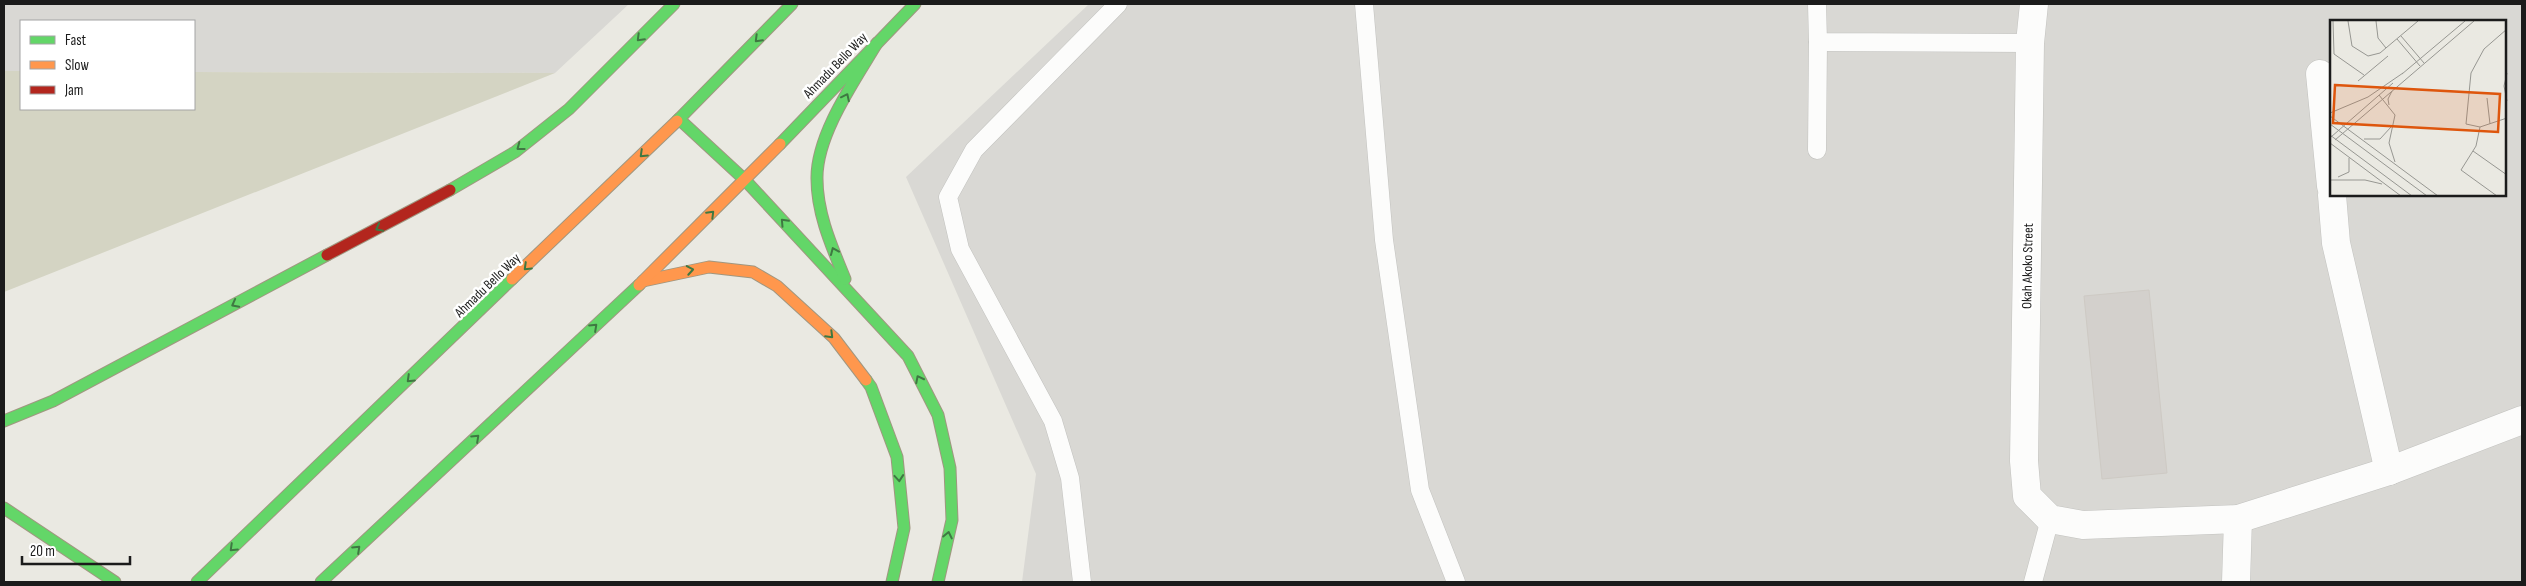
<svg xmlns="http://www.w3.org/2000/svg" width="2526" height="586" font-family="'Sofia Sans Condensed',sans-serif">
<rect width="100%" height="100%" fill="#eae9e2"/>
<g fill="#d9d8d4" fill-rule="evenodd">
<polygon points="4,4 629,4 555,73 194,72 194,21 21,21 21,71 4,71"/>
<path d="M1089,4H2522V582H1022L1036,474L906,177ZM2331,21H2505V195H2331Z"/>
</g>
<polygon fill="#d4d4c3" points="4,71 21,71 21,109 194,109 194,72 555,73 4,292"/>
<polygon fill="#d3d0cc" stroke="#cecac4" points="2149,290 2167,473 2102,479 2084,296"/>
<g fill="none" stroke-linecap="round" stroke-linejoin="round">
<g stroke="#c2c2bf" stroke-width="19">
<g id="lane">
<polyline points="1364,4 1384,240 1420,490 1456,582"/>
<polyline points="1817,4 1818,42 2030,43"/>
<polyline points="1817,150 1818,42"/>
<polyline points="1082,582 1070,478 1053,421 960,249 948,197 974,150 1118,4"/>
<polyline points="2033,582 2050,519"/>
</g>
</g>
<g stroke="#c2c2bf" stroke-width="29">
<g id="street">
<polyline points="2034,4 2030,43 2024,461 2027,496 2050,519 2083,525 2238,519 2389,471 2522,420"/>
<polyline points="2320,74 2331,186"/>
<polyline points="2332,195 2336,243 2389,471"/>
<polyline points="2236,582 2238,519"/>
</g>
</g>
<g stroke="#a09780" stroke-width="13">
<g id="fast">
<polyline points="679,119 745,180 908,356 938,415 950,468 952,520 938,582"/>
<polyline points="677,121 792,4"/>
<polyline points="780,144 915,4"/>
<polyline points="450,190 515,152 569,109 674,4"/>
<path d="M845,279C832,247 817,214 817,179C816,135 855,80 877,43"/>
<polyline points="866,380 871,387 897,457 904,528 892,582"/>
<polyline points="4,421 53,401 327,255"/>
<polyline points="4,508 115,582"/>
<polyline points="197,582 512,279"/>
<polyline points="321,582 639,285"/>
</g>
</g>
<g stroke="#a09780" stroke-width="13">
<g id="slow">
<polyline points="512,279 677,121"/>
<polyline points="643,281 709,267 753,272 777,286 834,338 866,380"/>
<polyline points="639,285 780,144"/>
</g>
</g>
<g stroke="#a09780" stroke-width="13">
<polyline id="jam" points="327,255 450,190"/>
</g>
<use href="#lane" stroke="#fcfcfb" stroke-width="18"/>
<use href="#street" stroke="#fcfcfb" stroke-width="28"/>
<use href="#fast" stroke="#63d668" stroke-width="11"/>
<use href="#slow" stroke="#ff974d" stroke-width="11"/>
<use href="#jam" stroke="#b3261e" stroke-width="11"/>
</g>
<defs><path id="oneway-chevron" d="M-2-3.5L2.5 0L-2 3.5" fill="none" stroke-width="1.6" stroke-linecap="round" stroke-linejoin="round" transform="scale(1.25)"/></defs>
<g stroke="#3f7842">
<use href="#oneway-chevron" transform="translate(640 38) rotate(135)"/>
<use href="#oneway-chevron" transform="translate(758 39) rotate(135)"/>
<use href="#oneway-chevron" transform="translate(846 97) rotate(-64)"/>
<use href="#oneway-chevron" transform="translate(520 147) rotate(143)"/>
<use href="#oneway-chevron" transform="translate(643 154) rotate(136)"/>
<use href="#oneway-chevron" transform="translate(711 214) rotate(-45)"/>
<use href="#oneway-chevron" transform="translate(784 222) rotate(-133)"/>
<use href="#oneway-chevron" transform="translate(379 228) rotate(152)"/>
<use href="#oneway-chevron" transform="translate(834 251) rotate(-113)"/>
<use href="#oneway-chevron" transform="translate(527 267) rotate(136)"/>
<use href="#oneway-chevron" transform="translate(690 270) rotate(-10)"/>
<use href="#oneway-chevron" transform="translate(235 304) rotate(152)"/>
<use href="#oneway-chevron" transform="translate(594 327) rotate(-43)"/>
<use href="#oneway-chevron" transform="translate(830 335) rotate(45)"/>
<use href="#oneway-chevron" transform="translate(410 379) rotate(136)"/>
<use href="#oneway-chevron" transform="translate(919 379) rotate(-117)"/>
<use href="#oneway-chevron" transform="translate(476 438) rotate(-43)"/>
<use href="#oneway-chevron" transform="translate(899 478) rotate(85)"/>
<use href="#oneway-chevron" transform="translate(948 535) rotate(-78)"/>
<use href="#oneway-chevron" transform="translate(233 548) rotate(136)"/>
<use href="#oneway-chevron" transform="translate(357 549) rotate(-43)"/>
</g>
<g text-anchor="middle" stroke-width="5" stroke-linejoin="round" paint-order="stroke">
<g font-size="14" fill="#1b1b1b" stroke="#fff">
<text transform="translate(835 65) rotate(-46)" y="5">Ahmadu Bello Way</text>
<text transform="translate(2027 266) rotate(-89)" y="5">Okah Akoko Street</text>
<text transform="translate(487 285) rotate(-44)" y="5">Ahmadu Bello Way</text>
</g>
</g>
<g transform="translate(2330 20)">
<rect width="176" height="176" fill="#eae9e2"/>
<path fill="none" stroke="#979792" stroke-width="1" d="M3,1L4,34L34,55M18,1L22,26L38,36L50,33L88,1M46,1L48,18L56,28M177,9L154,29L141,53L136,104L150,107L177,98M71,16L94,43M67,19L90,46M177,53L174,66L177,81M72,54L135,1M28,61L58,36M49,75L65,95L59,123L65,142M157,78L160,104M59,85L58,79L62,71M0,93L38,77L73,53M0,96L108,176M0,104L97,176M150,107L146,126L131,150L167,176M0,115L82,176M1,117L63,63M34,119H50L61,107M5,120L144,1M0,123L71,176M143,131L177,155M8,157L19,152V138M0,160H35L52,164"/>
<path fill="#de560d" fill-opacity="0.15" stroke="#de560d" stroke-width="2.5" d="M5,65L170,74L168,112L3,103Z"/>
<rect width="176" height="176" fill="none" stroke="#1b1b1b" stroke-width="2.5"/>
</g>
<rect width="2526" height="586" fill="none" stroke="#1b1b1b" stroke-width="10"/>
<rect x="20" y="20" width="175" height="90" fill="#ffffff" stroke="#a4a4a4"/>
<rect x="30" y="36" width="25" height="8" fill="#63d668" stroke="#a4a4a4"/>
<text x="65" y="45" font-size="15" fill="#1b1b1b">Fast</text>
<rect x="30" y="61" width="25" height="8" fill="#ff974d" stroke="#a4a4a4"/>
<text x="65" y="70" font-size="15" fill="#1b1b1b">Slow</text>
<rect x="30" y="86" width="25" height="8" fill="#b3261e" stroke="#a4a4a4"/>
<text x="65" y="95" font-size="15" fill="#1b1b1b">Jam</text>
<path d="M22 556v8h108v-8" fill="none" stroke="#1b1b1b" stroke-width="2.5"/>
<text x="30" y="556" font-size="15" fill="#1b1b1b" stroke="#ffffff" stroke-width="4" paint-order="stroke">20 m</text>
</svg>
